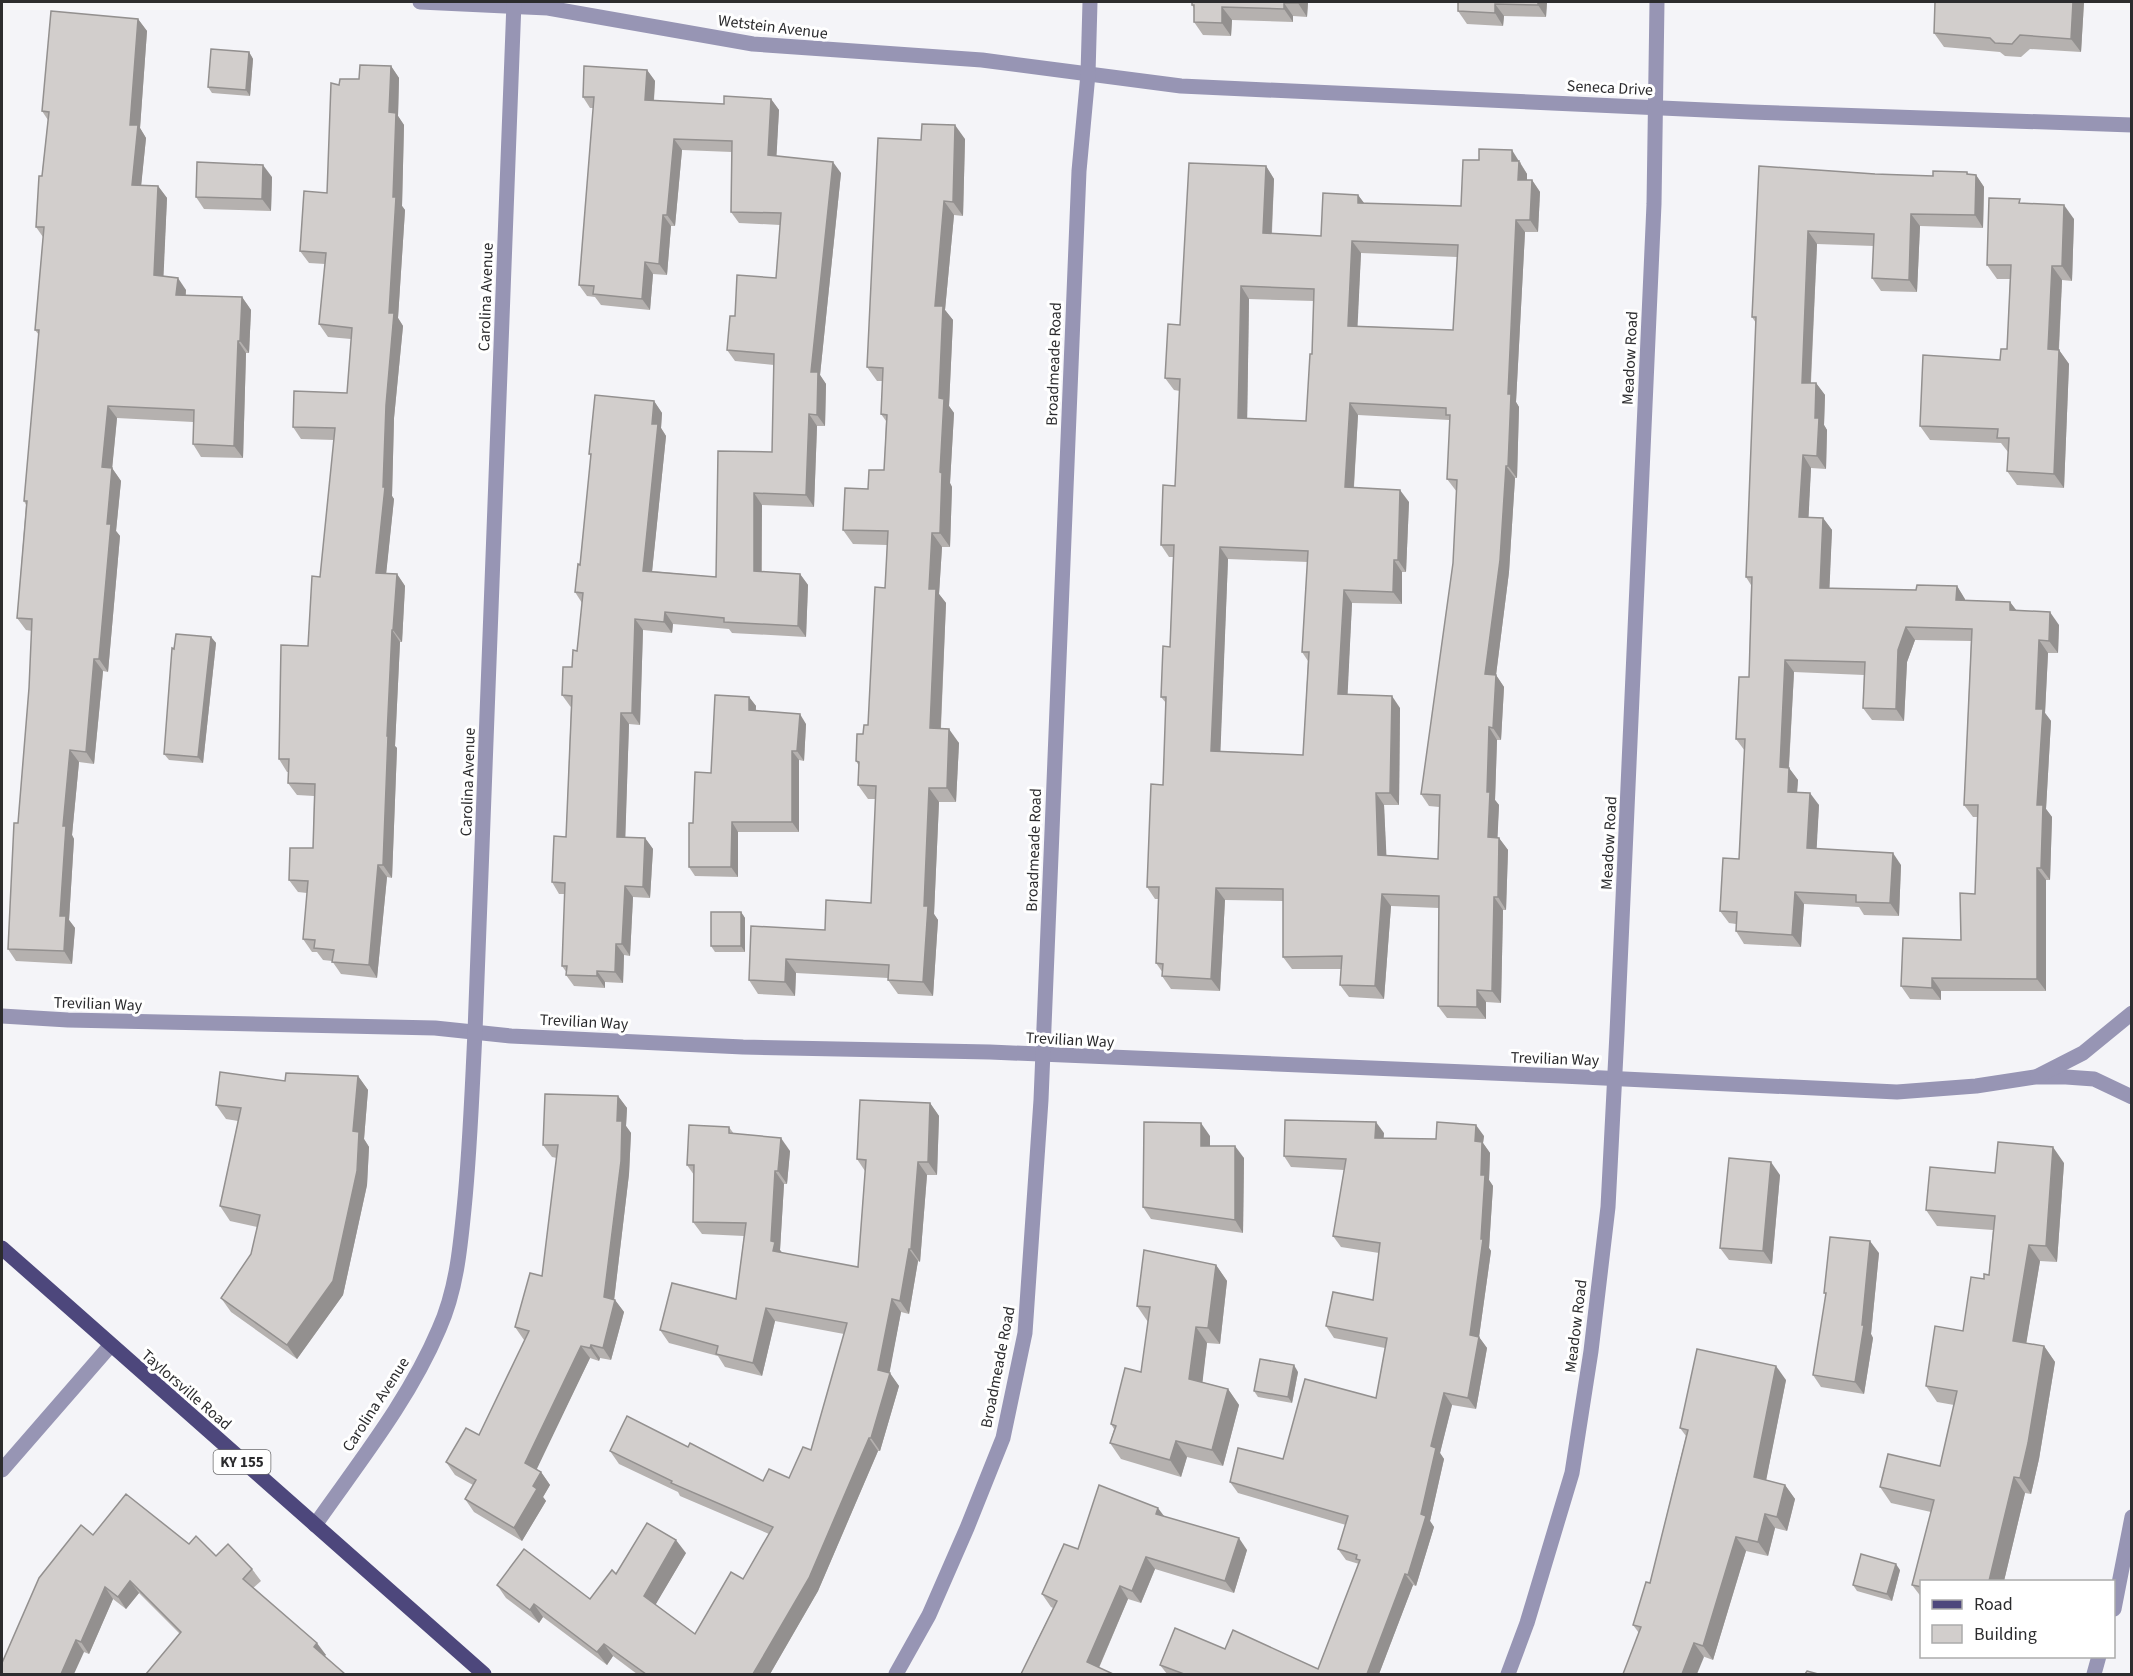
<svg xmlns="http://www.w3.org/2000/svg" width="2133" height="1676" font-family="'Source Sans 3',sans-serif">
<rect width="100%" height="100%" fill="#f4f4f8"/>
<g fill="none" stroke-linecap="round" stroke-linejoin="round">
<g stroke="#9795b4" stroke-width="15">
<polyline points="420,2 548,8 753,44 982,60 1181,86 1750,112 2132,125"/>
<polyline points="2,1016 68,1020 435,1028 511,1036 743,1047 990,1052 1562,1076 1897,1092 1976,1086 2035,1077 2066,1077 2094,1079 2132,1097"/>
<polyline points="2038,1076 2083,1053 2132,1013"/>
<polyline points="2,1470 110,1346"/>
<path d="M315,1525C359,1462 409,1400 439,1329C456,1291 460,1250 464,1209C470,1150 472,1091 475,1032L514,2"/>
<polyline points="2114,1609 2132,1517"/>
<polyline points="896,1674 929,1615 967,1528 1003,1438 1025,1333 1041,1100 1079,171 1088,74 1090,2"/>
<polyline points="1508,1674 1527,1623 1572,1473 1591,1351 1608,1207 1617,1033 1654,204 1657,2"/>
<polyline points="2094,1674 2099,1656"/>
</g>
<polyline stroke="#4d477c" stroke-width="15" points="2,1248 484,1674"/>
</g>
<g fill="#b5b1af" fill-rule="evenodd">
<polygon points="1308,2 1307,17 1293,16 1293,22 1232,20 1231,36 1203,35 1194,22 1194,8 1192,5"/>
<polygon points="1458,2 1547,2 1546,17 1504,16 1503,26 1467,24 1458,11"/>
<polygon points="1935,2 2084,2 2081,52 2030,49 2021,57 2005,56 2000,52 1944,47 1934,33"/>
<polygon points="138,19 147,31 140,128 146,138 141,185 158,186 167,198 163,276 186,290 186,295 242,297 251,310 249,353 246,353 243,458 201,457 193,444 193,422 117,418 112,468 121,481 116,531 120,536 108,672 103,671 94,764 79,762 72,835 74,839 69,920 75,928 72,964 16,961 8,949 29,688 32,631 26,630 17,618 26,505 24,501 39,335 35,330 43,237 36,227 48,120 42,111"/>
<polygon points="249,52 253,59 250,96 212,93 208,87"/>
<polygon points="391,66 399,78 398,116 404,125 402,206 405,210 398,318 403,326 394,418 392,496 394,499 386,573 397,574 405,586 402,642 400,642 395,746 397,748 392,878 387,877 377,978 341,974 332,961 323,960 317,952 312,952 303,939 307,893 298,892 289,880 313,848 314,796 297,795 288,783 289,772 287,772 279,759 308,646 320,577 334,440 301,439 293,427 347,393 351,339 328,337 319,324 325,264 309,263 300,251 327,193 359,79"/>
<polygon points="647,70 655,81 654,101 724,104 771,99 779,110 776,156 841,173 820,375 826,384 825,426 817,426 814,507 762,505 762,572 800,574 808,585 806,637 732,633 729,629 673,624 672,633 643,630 640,725 629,724 625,837 645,838 653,849 650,898 633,897 630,956 624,955 623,983 605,982 605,988 574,986 566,975 567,973 562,966 565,894 559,894 552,882 566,837 571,707 570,706 562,695 572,667 577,651 582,603 575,592 580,565 591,456 589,454 654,401 662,413 661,428 666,436 652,571 716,577 772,452 774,365 735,361 727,350 735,316 776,278 780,225 739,223 731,212 732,152 682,150 675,226 671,226 667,275 653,274 650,310 601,305 595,297 587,296 579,285 594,108 590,108 583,97"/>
<polygon points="965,139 963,216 954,215 945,310 953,320 949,406 954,413 950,483 952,487 950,547 942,547 939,594 946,603 941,728 959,743 956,802 939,802 934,914 938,920 933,996 898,994 888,980 888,978 796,973 795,996 758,994 749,980 825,930 871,903 876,799 868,799 858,785 859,766 856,761 863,734 868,725 885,588 887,545 853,544 843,530 868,489 884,470 886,421 881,414 883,381 877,381 867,367 921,140"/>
<path d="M1521,162V164L1527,174V180H1532L1540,192L1538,232H1525L1516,402L1519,407L1517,478H1515L1509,572L1496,675L1504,687L1501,740H1497L1495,800L1499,805L1497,838H1499L1508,850L1506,910H1503L1501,1003L1486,1002V1019L1447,1018L1438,1006L1439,908L1391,906L1384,999L1349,997L1340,985L1341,969H1292L1283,957V901L1225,900L1220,991L1171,989L1162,976L1163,973L1156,963L1159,899H1155L1147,887L1163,785L1166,703L1161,697L1170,647L1173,557H1169L1161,545L1175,486L1180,391L1174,390L1165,378L1180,325L1266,166L1274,179L1272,233L1321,236L1358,195L1364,203L1461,206ZM1361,253L1457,257L1453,330L1357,326ZM1249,299L1314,301L1312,354L1306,421L1247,418ZM1358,415L1449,420L1450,421L1447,479L1457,492L1453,563L1421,794L1429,806L1439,807L1438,859L1386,855L1384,805H1399L1400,708L1347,695L1352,603L1402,604V572H1406L1409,502L1354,487ZM1228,559L1308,562L1302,652L1308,661L1303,755L1220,751Z"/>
<polygon points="1759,166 1875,174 1933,176 1976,175 1984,187 1983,228 1920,226 1917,292 1881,291 1872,278 1874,246 1817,244 1811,383 1816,383 1825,395 1824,425 1827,430 1826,469 1811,468 1808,517 1823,518 1832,530 1829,588 1916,590 1957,586 1965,600 2010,602 2017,611 2059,625 2058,653 2048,653 2045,713 2051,721 2046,809 2052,817 2050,880 2046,880 2046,991 1941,991 1941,1000 1910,999 1901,986 1961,940 1975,894 1978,817 1973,817 1964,805 1971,641 1915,640 1907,662 1904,721 1872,720 1863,708 1864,675 1794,672 1789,768 1798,780 1797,793 1819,805 1816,849 1901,865 1899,916 1864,915 1859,907 1804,904 1801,947 1744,944 1736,931 1736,924 1729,923 1720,911 1739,859 1745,751 1736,739 1749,677 1751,585 1746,577 1756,323 1752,317"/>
<polygon points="272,177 271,211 204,209 196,197"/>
<polygon points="2023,203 2074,219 2072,281 2062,280 2059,350 2069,364 2064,488 2017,485 2007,471 2008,452 2001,443 1930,440 1920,426 2000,360 2007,349 2010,279 1997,279 1987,265"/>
<polygon points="211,637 216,643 203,763 169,760 164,754 174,649"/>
<polygon points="749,697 756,706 756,710 806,724 804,761 799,760 799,832 738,832 738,877 695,876 689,867 693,823 711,773"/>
<polygon points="741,912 745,918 745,952 715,952 711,946"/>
<polygon points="358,1076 368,1090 364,1139 369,1147 367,1185 343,1295 297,1359 231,1312 221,1298 251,1254 257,1227 230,1221 220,1206 238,1121 226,1119 216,1105 285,1081"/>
<polygon points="618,1096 627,1108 626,1126 631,1133 629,1174 614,1300 615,1300 624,1312 611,1360 600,1358 599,1361 590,1358 536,1469 541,1472 550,1485 543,1497 546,1501 522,1541 474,1512 465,1499 473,1485 455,1475 446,1462 479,1435 525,1340 524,1340 515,1327 542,1276 557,1158 552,1157 543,1145"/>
<polygon points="930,1103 939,1116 937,1175 927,1175 920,1262 918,1261 909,1314 901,1312 889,1373 899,1386 880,1451 878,1451 818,1591 770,1674 637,1674 613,1656 607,1665 543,1617 539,1623 506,1598 497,1585 590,1599 616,1574 686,1553 655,1605 695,1634 743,1579 769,1534 680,1496 678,1492 619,1464 610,1451 688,1447 763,1481 789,1478 811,1450 844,1334 775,1321 762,1376 725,1367 718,1356 669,1343 660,1330 736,1299 744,1236 702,1234 693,1222 694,1175 687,1165 729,1127 734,1134 790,1151 787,1184 784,1184 780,1250 782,1253 858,1267 865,1171 857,1159"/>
<polygon points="1384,1133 1383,1138 1436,1139 1484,1136 1483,1143 1490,1153 1489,1180 1493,1186 1489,1248 1491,1251 1479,1337 1487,1348 1476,1409 1452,1405 1440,1453 1444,1459 1430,1521 1434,1527 1416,1586 1413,1585 1379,1674 1167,1674 1160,1665 1225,1649 1318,1669 1359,1564 1346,1560 1338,1549 1346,1525 1238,1493 1230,1482 1283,1459 1376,1398 1385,1348 1334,1338 1326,1326 1373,1300 1379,1253 1341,1247 1333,1236 1344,1170 1291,1167 1284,1156"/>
<polygon points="1210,1136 1210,1146 1244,1158 1243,1233 1151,1219 1143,1207"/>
<polygon points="2064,1163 2057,1262 2040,1261 2026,1343 2044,1346 2055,1362 2039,1459 2031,1494 2025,1493 2004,1581 1922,1581 1922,1598 1912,1585 1931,1512 1891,1503 1880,1487 1940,1466 1954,1405 1937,1402 1926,1386 1963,1331 1984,1279 1989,1275 1993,1230 1937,1226 1926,1210"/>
<polygon points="1780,1175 1772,1264 1729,1260 1720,1248"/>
<polygon points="1879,1253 1871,1334 1873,1338 1864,1394 1821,1387 1813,1375 1826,1295 1824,1293"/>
<polygon points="1216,1265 1227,1281 1220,1344 1207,1343 1202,1382 1228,1389 1239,1405 1223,1466 1187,1457 1181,1477 1121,1459 1110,1443 1114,1429 1111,1424 1141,1372 1148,1322 1137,1306"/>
<polygon points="1298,1372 1292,1403 1258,1397 1254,1391"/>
<polygon points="1786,1380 1766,1480 1785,1485 1795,1499 1787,1531 1775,1528 1768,1556 1746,1551 1713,1660 1639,1633 1633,1625 1650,1583 1686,1436 1680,1428"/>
<polygon points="1164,1516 1247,1550 1234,1593 1155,1569 1141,1603 1128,1599 1099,1668 1021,1674 1053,1608 1051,1607 1042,1594 1078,1549"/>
<polygon points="93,1535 189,1544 216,1556 252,1569 261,1581 253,1588 326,1655 180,1634 139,1593 126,1609 113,1599 89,1654 84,1652 2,1674"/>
<polygon points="1900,1570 1892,1601 1857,1591 1853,1585"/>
</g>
<g fill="#93908f">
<polygon points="1298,2 1308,2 1307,17 1298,3"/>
<polygon points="1538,2 1547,2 1546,17 1538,5"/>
<polygon points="2073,2 2084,2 2081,52 2071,39"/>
<polygon points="1284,3 1293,16 1293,22 1284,9"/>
<polygon points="1495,4 1504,16 1503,26 1495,13"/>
<polygon points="1222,7 1232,20 1231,36 1222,23"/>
<polygon points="138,19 147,31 140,128 146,138 140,197 132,185 130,125"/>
<polygon points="249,52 253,59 250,96 246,90"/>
<polygon points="391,66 399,78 398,116 404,125 402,206 405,210 398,318 403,326 394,418 392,496 394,499 385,585 376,573 383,487 393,197 389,112"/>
<polygon points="647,70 655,81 653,111 645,100"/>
<polygon points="771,99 779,110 776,166 768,155"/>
<polygon points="955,125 965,139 963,216 953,202"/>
<polygon points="674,139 682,150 675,226 667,215"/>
<polygon points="1512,150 1527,174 1527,192 1518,180 1512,161"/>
<polygon points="833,162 841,173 820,375 826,384 825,426 817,415 811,372"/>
<polygon points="263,165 272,177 271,211 262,199"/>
<polygon points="1266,166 1274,179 1271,245 1263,233"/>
<polygon points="1967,172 1976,184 1976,175 1984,187 1983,228 1975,215"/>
<polygon points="1532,180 1540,192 1538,232 1530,220"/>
<polygon points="158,186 167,198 163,288 154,275"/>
<polygon points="1358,195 1367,207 1358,203"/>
<polygon points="944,201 954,215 945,310 953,320 949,406 954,413 950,483 952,487 950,547 940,533 939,398 935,306"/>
<polygon points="2064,205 2074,219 2072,281 2062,266"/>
<polygon points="1911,214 1920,226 1917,292 1909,280"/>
<polygon points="663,215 671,226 667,275 659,264"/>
<polygon points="1516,220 1525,232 1516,402 1519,407 1517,478 1508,466 1508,394"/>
<polygon points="1808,231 1817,244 1810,395 1802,383"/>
<polygon points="1352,241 1361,253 1357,338 1348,326"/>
<polygon points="645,262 653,274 650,310 642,299"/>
<polygon points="2052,266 2062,280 2058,363 2048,349"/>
<polygon points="178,278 186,290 184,307 176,295"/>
<polygon points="1241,286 1249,299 1247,430 1238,418"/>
<polygon points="242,297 251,310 249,353 240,341"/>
<polygon points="238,341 246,353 243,458 234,446"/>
<polygon points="2059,350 2069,364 2064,488 2054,474"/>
<polygon points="1816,383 1825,395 1824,425 1827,430 1826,469 1817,456 1815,418"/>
<polygon points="654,401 662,413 661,428 666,436 651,582 643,571"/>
<polygon points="1350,403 1358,415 1353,499 1345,487"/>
<polygon points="108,406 117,418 111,480 102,467"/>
<polygon points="809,414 817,426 814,507 806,495"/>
<polygon points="1803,455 1811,468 1808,529 1799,517"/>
<polygon points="1506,466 1515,478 1509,572 1496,675 1504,687 1501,740 1493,728 1485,674"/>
<polygon points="112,468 121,481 116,531 120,536 108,672 99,659 107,524"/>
<polygon points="1400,490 1409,502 1406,572 1398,560"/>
<polygon points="754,493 762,505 761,583 754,571"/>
<polygon points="1823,518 1832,530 1829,600 1820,588"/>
<polygon points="932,533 942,547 939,594 946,603 940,742 930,728 929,589"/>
<polygon points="1220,547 1228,559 1220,763 1211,751"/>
<polygon points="1394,560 1402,572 1402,604 1393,592"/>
<polygon points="397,574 405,586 402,642 393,630"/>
<polygon points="800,574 808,585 806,637 798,626"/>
<polygon points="1957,586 1965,599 1965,612 1956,600"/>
<polygon points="1344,590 1352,603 1347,707 1338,694"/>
<polygon points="2010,602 2019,614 2010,610"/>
<polygon points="665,612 673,624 672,633 664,622"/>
<polygon points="2050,612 2059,625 2058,653 2049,641"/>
<polygon points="635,619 643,630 640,725 632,713"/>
<polygon points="1906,627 1915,640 1907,662 1904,721 1896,709 1898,650"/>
<polygon points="392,630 400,642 395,746 397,748 392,878 383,865 387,736"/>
<polygon points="211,637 216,643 203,763 198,757"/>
<polygon points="2039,640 2048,653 2045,713 2051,721 2046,809 2052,817 2050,880 2041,868 2037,805 2036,709"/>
<polygon points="94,659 103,671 94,764 86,752"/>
<polygon points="1785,660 1794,672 1788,780 1780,767"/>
<polygon points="1392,696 1400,708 1399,805 1390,793"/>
<polygon points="749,697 756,706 755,719 749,710"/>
<polygon points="621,713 629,724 625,848 617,837"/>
<polygon points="800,714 806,724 804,761 797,751"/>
<polygon points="1489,727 1497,740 1495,800 1499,805 1497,850 1488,837 1487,792"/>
<polygon points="949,729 959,743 956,802 947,788"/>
<polygon points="70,750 79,762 72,835 74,839 69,920 75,928 72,964 64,951 60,916 63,826"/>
<polygon points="792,751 799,760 799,832 792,822"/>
<polygon points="1789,768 1798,780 1796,805 1788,792"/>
<polygon points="929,788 939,802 934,914 938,920 933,996 923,982 924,906"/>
<polygon points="1376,793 1384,805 1387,867 1378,855"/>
<polygon points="1810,793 1819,805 1816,861 1807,848"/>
<polygon points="732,822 738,832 738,877 731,867"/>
<polygon points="645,838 653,849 650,898 643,887"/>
<polygon points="1499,838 1508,850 1506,910 1498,897"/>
<polygon points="1893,853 1901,865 1899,916 1890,903"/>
<polygon points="378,865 387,877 377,978 369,965"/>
<polygon points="2037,868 2046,880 2046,991 2037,979"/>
<polygon points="625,886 633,897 630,956 622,944"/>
<polygon points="1216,888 1225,900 1220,991 1211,979"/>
<polygon points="1795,892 1804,904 1801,947 1792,935"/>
<polygon points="1382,894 1391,906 1384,999 1375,986"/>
<polygon points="1494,897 1503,910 1501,1003 1492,991"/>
<polygon points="741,912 745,918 745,952 741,946"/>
<polygon points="616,944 624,955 623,983 615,972"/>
<polygon points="786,959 796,973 795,996 785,982"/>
<polygon points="597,971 605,982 605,988 597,976"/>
<polygon points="1932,978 1941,991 1941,1000 1932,988"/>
<polygon points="1477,990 1486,1002 1486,1019 1477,1007"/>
<polygon points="358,1076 368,1090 364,1139 369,1147 367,1185 343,1295 297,1359 287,1345 353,1131"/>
<polygon points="618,1096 627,1108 626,1126 631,1133 629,1174 613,1309 604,1297"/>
<polygon points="930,1103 939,1116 937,1175 928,1162"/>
<polygon points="1376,1122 1384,1133 1383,1150 1375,1138"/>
<polygon points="1201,1123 1210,1136 1210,1158 1201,1146"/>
<polygon points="1476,1125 1484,1136 1483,1143 1490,1153 1489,1180 1493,1186 1489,1248 1491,1251 1479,1337 1487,1348 1476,1409 1468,1398 1470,1335 1481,1239 1481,1175 1475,1141"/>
<polygon points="781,1138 790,1151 787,1184 778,1171"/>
<polygon points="1235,1146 1244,1158 1243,1233 1235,1220"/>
<polygon points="2053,1147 2064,1163 2057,1262 2046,1246"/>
<polygon points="918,1162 927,1175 920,1262 911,1249"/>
<polygon points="1771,1162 1780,1175 1772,1264 1763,1251"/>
<polygon points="775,1171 784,1184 780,1250 784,1255 773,1251 771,1241"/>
<polygon points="1870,1241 1879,1253 1871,1334 1873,1338 1864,1394 1855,1382"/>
<polygon points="2029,1245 2040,1261 2024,1357 2013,1341"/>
<polygon points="909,1249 918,1261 909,1314 900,1301"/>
<polygon points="1216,1265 1227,1281 1220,1344 1208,1328"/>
<polygon points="892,1299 901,1312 888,1381 890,1373 899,1386 880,1451 871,1438 878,1370"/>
<polygon points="615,1300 624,1312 611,1360 603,1348"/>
<polygon points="766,1308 775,1321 762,1376 753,1363"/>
<polygon points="1196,1327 1207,1343 1201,1395 1189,1379"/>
<polygon points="591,1345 600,1358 599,1361 590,1348"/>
<polygon points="581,1346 590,1358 534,1475 525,1463"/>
<polygon points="2044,1346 2055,1362 2039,1459 2031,1494 2020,1478"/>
<polygon points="1294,1365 1298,1372 1292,1403 1288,1397"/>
<polygon points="1776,1366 1786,1380 1764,1491 1754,1477"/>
<polygon points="1228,1389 1239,1405 1223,1466 1212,1450"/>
<polygon points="1444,1393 1452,1405 1440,1453 1444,1459 1430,1521 1434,1527 1416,1586 1408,1575 1421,1514 1431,1446"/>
<polygon points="869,1438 878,1451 818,1591 770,1674 753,1674"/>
<polygon points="1176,1441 1187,1457 1181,1477 1170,1460"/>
<polygon points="541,1472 550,1485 543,1497 546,1501 522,1541 514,1528 533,1486"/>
<polygon points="2014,1477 2025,1493 2004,1581 1989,1581"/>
<polygon points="1785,1485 1795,1499 1787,1531 1777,1517"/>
<polygon points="1158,1508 1167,1520 1156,1514"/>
<polygon points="1765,1514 1775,1528 1768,1556 1758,1542"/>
<polygon points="1736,1537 1746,1551 1713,1660 1703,1646"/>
<polygon points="1239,1538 1247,1550 1234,1593 1225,1581"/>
<polygon points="676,1540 686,1553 653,1609 644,1596"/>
<polygon points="1146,1557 1155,1569 1141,1603 1132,1591"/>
<polygon points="1896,1564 1900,1570 1892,1601 1887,1594"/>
<polygon points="1405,1574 1413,1585 1379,1674 1367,1674"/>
<polygon points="130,1581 139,1593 126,1609 118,1597"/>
<polygon points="1120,1586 1128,1599 1096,1674 1087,1662"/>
<polygon points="105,1587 113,1599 89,1654 81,1642"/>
<polygon points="534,1604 543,1617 539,1623 530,1610"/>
<polygon points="76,1640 84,1652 74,1674 61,1674"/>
<polygon points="317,1643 326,1655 322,1659 314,1647"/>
<polygon points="1694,1643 1704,1657 1697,1674 1682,1674"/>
<polygon points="604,1644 613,1656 607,1665 597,1652"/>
</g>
<g fill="#d2cecc" stroke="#93908f" stroke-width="1.5" fill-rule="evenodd">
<polygon points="1192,2 1298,2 1298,3 1284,3 1284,9 1222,7 1222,23 1194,22 1194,5 1192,5"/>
<polygon points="1458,2 1538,2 1538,5 1495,4 1495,13 1458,11"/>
<polygon points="1935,2 2073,2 2071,39 2020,35 2012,44 1995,43 1990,38 1934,33"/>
<polygon points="51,11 138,19 130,125 138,125 132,185 158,186 154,275 178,278 176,295 242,297 240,341 238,341 234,446 193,444 194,410 108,406 102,467 112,468 107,524 111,524 99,659 94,659 86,752 70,750 63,826 66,826 60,916 66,916 64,951 8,949 14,823 18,823 29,688 32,619 17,618 27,501 24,501 39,330 35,330 44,227 36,227 39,176 42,176 49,112 42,111"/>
<polygon points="211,49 249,52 246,90 208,87"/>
<polygon points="360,65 391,66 389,112 396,113 393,197 396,197 389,313 394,313 386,405 383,487 385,487 376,573 397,574 393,630 392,630 387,736 388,736 383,865 378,865 369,965 332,962 334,950 314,948 315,940 303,939 308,881 289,880 290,848 313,848 315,784 288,783 289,759 279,759 281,645 308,646 312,576 320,577 335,428 293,427 294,391 347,393 352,328 319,324 326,253 300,251 304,191 327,193 331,83 339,85 340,79 359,79"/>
<polygon points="584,66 647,70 645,100 724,104 724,96 771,99 768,155 833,162 811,372 818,372 817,415 809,414 806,495 754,493 754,571 800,574 798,626 724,622 724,618 665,612 664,622 635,619 632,713 621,713 617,837 645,838 643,887 625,886 622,944 616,944 615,972 597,971 597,976 566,975 567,966 562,966 565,883 552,882 554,836 566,837 572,696 562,695 563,667 572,667 573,650 577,651 583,593 575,592 578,564 580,565 591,454 589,454 595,395 654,401 652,424 658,424 643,571 716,577 718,451 772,452 774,354 727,350 730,316 735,316 737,275 776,278 781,213 731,212 732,141 674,139 667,215 663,215 659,264 645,262 642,299 593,294 594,286 579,285 594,97 583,97"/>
<polygon points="922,124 955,125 953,202 944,201 935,306 943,306 939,398 944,399 940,472 942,473 940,533 932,533 929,589 936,589 930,728 949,729 947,788 929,788 924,906 928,906 923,982 888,980 889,965 786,959 785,982 749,980 751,926 825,930 826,900 871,903 876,786 858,785 859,762 856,761 857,734 863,734 864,725 868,725 875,587 885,588 888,531 843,530 845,488 868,489 869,470 884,470 887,415 881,414 883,368 867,367 878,138 921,140"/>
<path d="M1479,149L1512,150V161H1519L1518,180H1532L1530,220H1516L1508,394H1511L1508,466H1506L1500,560L1485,674L1496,675L1493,728L1489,727L1487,792H1490L1488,837L1499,838L1498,897H1494L1492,991L1477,990V1007L1438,1006L1439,896L1382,894L1375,986L1340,985L1342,956L1283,957V889L1216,888L1211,979L1162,976L1163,964L1156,963L1159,887H1147L1151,784L1163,785L1166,697H1161L1163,646L1170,647L1174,545H1161L1163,485L1175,486L1180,379L1165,378L1168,324L1180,325L1189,163L1266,166L1263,233L1321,236L1323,193L1358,195V203L1461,206L1463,160H1479ZM1352,241L1458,245L1453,330L1348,326ZM1241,286L1314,289L1312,354H1310L1306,421L1238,418ZM1350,403L1446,408V415H1450L1447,479L1457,480L1453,563L1421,794L1440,795L1438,859L1378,855L1376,793H1390L1392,696L1338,694L1344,590L1393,592L1394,560H1398L1400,490L1345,487ZM1220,547L1308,551L1302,652H1309L1303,755L1211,751Z"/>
<polygon points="197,162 263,165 262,199 196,197"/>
<polygon points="1759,166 1875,174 1933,176 1933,171 1967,172 1967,174 1976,175 1975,215 1911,214 1909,280 1872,278 1874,234 1808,231 1802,383 1816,383 1815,418 1819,418 1817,456 1803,455 1799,517 1823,518 1820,588 1916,590 1917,585 1957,586 1956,600 2010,602 2010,610 2050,612 2049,641 2039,640 2036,709 2043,709 2037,805 2043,805 2041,868 2037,868 2037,979 1932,978 1932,988 1901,986 1903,938 1961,940 1960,893 1975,894 1978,805 1964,805 1972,629 1906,627 1898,650 1896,709 1863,708 1865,662 1785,660 1780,767 1789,768 1788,792 1810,793 1807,848 1893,853 1890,903 1856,902 1856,895 1795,892 1792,935 1736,931 1737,912 1720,911 1723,858 1739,859 1745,739 1736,739 1739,677 1749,677 1752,577 1746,577 1756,317 1752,317"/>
<polygon points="1989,198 2020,199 2019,203 2064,205 2062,266 2052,266 2048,349 2059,350 2054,474 2007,471 2009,438 1997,438 1998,429 1920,426 1923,355 2000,360 2001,349 2007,349 2011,265 1987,265"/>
<polygon points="176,634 211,637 198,757 164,754 172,648 174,649"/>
<polygon points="715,695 749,697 749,710 800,714 797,751 792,751 792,822 732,822 731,867 689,867 689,823 693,823 695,772 711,773"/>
<rect x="711" y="912" width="30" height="34"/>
<polygon points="220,1072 285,1081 286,1073 358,1076 353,1131 359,1132 357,1171 333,1281 287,1345 221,1298 251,1254 260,1215 220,1206 241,1108 216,1105"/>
<polygon points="545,1094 618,1096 617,1121 622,1121 621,1161 604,1297 615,1300 603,1348 591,1345 590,1348 581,1346 525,1463 541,1472 533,1486 537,1489 514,1528 465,1499 476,1480 446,1462 466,1428 479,1435 529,1331 515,1327 530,1273 542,1276 558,1145 543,1145"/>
<polygon points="860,1100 930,1103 928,1162 918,1162 911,1249 909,1249 900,1301 892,1299 878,1370 890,1373 871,1438 869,1438 809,1578 753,1674 646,1674 604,1644 597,1652 534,1604 530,1610 497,1585 524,1549 590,1599 612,1570 616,1574 647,1523 676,1540 644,1596 695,1634 731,1572 743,1579 773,1527 671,1483 672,1481 610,1451 627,1416 688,1447 690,1443 763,1481 769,1469 789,1478 803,1447 811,1450 847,1323 766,1308 753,1363 716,1354 718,1346 660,1330 672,1283 736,1299 746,1223 693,1222 694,1165 687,1165 689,1125 729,1127 729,1133 781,1138 778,1171 775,1171 771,1241 775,1242 773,1251 858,1267 866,1160 857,1159"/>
<polygon points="1285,1120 1376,1122 1375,1138 1436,1139 1437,1122 1476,1125 1475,1141 1482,1142 1481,1175 1485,1175 1481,1239 1483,1239 1470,1335 1479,1337 1468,1398 1444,1393 1431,1446 1436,1448 1421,1514 1426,1516 1408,1575 1405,1574 1367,1674 1184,1674 1160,1665 1175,1628 1225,1649 1233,1630 1318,1669 1360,1560 1356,1559 1357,1555 1338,1549 1348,1516 1230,1482 1238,1448 1283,1459 1305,1379 1376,1398 1387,1338 1326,1326 1333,1292 1373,1300 1380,1243 1333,1236 1346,1159 1284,1156"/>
<polygon points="1144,1122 1201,1123 1201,1146 1235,1146 1235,1220 1143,1207"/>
<polygon points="1998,1142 2053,1147 2046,1246 2029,1245 2013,1341 2044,1346 2028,1443 2020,1478 2014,1477 1989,1581 1922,1581 1922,1587 1912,1585 1934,1500 1880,1487 1888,1454 1940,1466 1957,1391 1926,1386 1935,1326 1963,1331 1971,1277 1984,1279 1984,1274 1989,1275 1995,1216 1926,1210 1930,1167 1995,1173"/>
<polygon points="1729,1158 1771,1162 1763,1251 1720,1248"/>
<polygon points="1830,1237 1870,1241 1862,1325 1864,1325 1855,1382 1813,1375 1826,1293 1824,1293"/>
<polygon points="1144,1250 1216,1265 1208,1328 1196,1327 1189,1379 1228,1389 1212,1450 1176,1441 1170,1460 1110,1443 1116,1426 1111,1424 1125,1368 1141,1372 1150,1307 1137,1306"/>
<polygon points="1697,1349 1776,1366 1754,1477 1785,1485 1777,1517 1765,1514 1758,1542 1736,1537 1703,1646 1694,1643 1682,1674 1623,1674 1641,1627 1633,1625 1646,1582 1650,1583 1688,1430 1680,1428"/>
<polygon points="1260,1359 1294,1365 1288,1397 1254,1391"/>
<polygon points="1099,1485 1158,1508 1156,1514 1239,1538 1225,1581 1146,1557 1132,1591 1120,1586 1087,1662 1113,1674 1021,1674 1057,1601 1042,1594 1064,1544 1078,1549"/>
<polygon points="126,1494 189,1544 196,1536 216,1556 228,1544 252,1569 243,1579 317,1643 314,1647 345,1674 146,1674 181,1632 130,1581 118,1597 105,1587 81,1642 76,1640 61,1674 2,1674 2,1663 39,1578 81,1525 93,1535"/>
<polygon points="1861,1554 1896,1564 1887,1594 1853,1585"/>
<polygon points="1807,1671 1818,1674 1805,1674"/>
</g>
<g text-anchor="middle" stroke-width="6" stroke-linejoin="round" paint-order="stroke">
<rect fill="#fff" stroke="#6b6b6d" stroke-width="1.5" x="213.5" y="1450" width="57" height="24" rx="4.5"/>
<g font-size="15" font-weight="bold" fill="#2c2c2e">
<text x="242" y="1467">KY 155</text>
</g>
<g font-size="16" fill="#2c2c2e" stroke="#fff">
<text transform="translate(773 26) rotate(7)" y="6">Wetstein Avenue</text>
<text transform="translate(1610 87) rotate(3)" y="6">Seneca Drive</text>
<text transform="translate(485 297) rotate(-88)" y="6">Carolina Avenue</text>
<text transform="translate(1629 358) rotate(-87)" y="6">Meadow Road</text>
<text transform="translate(1053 364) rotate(-88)" y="6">Broadmeade Road</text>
<text transform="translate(467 782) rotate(-88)" y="6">Carolina Avenue</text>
<text transform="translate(1608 843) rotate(-87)" y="6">Meadow Road</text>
<text transform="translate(1033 850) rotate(-88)" y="6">Broadmeade Road</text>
<text transform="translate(98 1003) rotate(2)" y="6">Trevilian Way</text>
<text transform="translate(584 1021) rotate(3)" y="6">Trevilian Way</text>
<text transform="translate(1070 1039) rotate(3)" y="6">Trevilian Way</text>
<text transform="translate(1555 1058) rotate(2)" y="6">Trevilian Way</text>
<text transform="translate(1575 1326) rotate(-83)" y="6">Meadow Road</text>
<text transform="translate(997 1367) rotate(-79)" y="6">Broadmeade Road</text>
<text transform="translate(187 1389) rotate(41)" y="6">Taylorsville Road</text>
<text transform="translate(375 1404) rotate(-57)" y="6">Carolina Avenue</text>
</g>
</g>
<rect width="2133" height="1676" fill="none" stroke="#2c2c2e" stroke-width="6"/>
<rect x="1920" y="1580" width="195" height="78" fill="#ffffff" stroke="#ababab" stroke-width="1.5"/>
<rect x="1932" y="1600" width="30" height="9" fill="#4d477c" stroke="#ababab" stroke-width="1.5"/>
<text x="1974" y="1610" font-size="18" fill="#2c2c2e">Road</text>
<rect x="1932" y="1625" width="30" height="18" fill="#d2cecc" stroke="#ababab" stroke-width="1.5"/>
<text x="1974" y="1640" font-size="18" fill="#2c2c2e">Building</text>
</svg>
